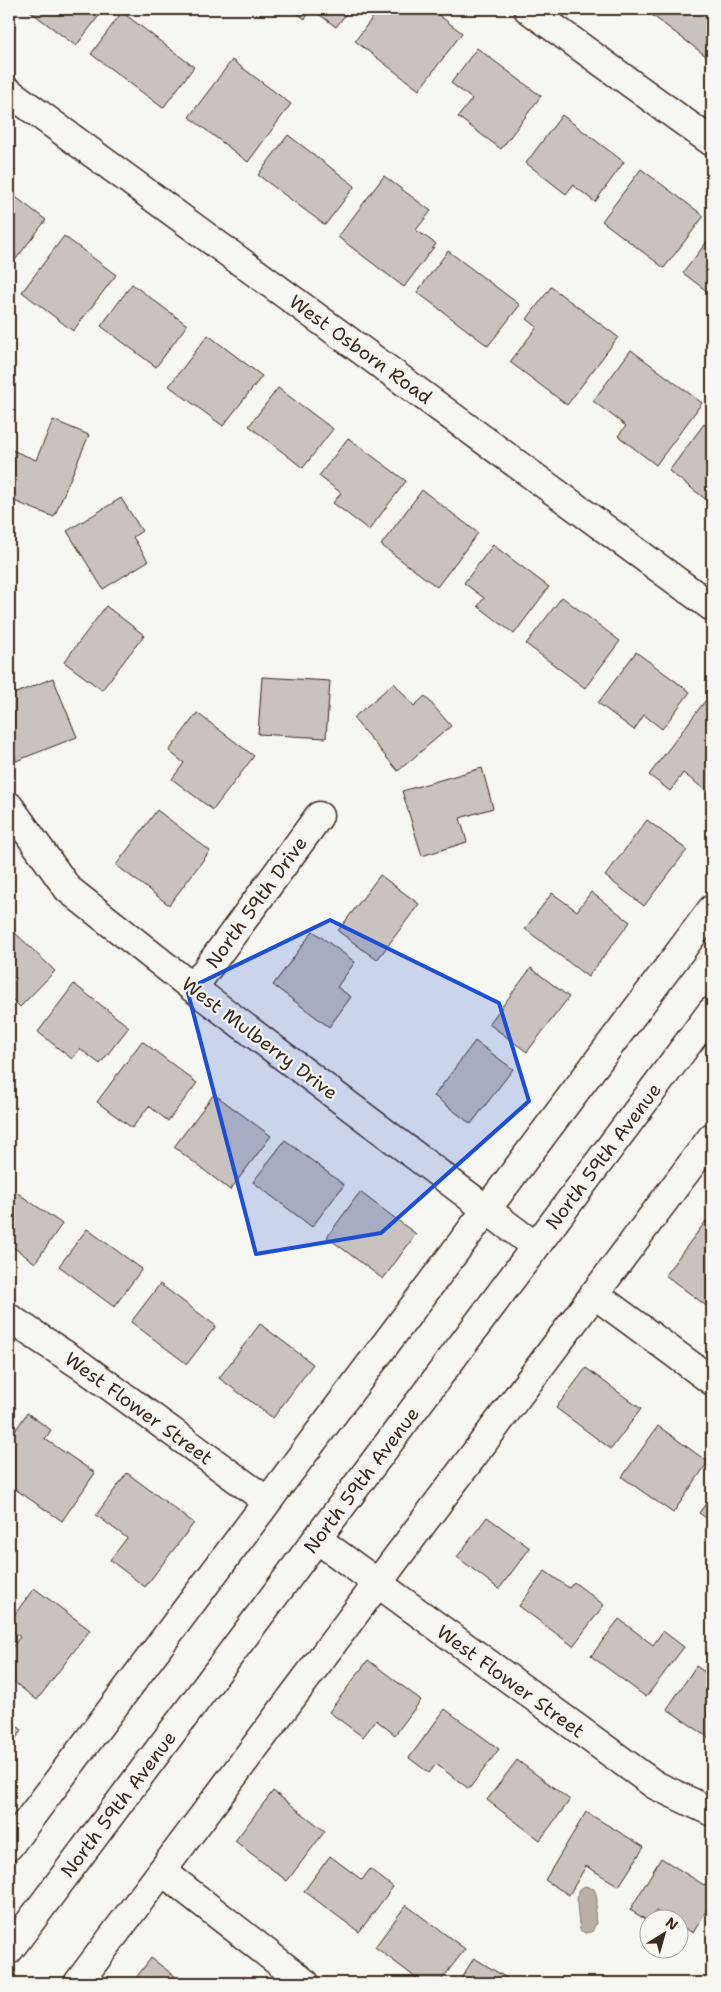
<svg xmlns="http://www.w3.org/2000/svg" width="721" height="1992" font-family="'Shantell Sans',sans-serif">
<rect width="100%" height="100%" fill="#f6f6f2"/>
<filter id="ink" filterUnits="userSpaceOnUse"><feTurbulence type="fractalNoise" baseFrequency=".02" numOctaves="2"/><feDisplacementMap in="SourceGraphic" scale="10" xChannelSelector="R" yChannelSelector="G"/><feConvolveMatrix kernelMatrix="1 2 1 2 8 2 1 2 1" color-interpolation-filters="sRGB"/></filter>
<g filter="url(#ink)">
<path fill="#b6b0a9" stroke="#857a71" d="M585,1886L594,1889C601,1903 593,1909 596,1923L592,1932L585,1933L580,1930C578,1916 576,1904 578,1890Z"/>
<g fill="#c8c3be" stroke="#3b2a1e">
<polygon points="27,9 104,9 76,46"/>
<polygon points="291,9 350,9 336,27 312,9 305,19"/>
<polygon points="379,9 431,9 462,33 419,90 355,41"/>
<polygon points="644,9 712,9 712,48 706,56"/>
<polygon points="122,12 194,67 163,108 91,54"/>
<polygon points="477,48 541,96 501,149 458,117 472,99 451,83"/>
<polygon points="232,60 291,104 248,162 189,117"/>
<polygon points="562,115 624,162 595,202 573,185 566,194 526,163"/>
<polygon points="288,135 355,186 325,225 258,175"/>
<polygon points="641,169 704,216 664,268 602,221"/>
<polygon points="384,176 431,211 416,230 436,244 404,287 338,237"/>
<polygon points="9,192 46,220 16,259 9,253"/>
<polygon points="712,235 712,295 683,273"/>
<polygon points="64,236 116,275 73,331 22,292"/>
<polygon points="448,251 520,305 488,346 417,292"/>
<polygon points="132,284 187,325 156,367 101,326"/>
<polygon points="551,287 618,337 567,405 510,362 537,327 527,319"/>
<polygon points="208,335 262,376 223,426 169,386"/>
<polygon points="631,350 702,403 656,465 618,436 626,426 593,401"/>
<polygon points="278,388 333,429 303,468 249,426"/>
<polygon points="53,420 89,435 54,517 9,499 9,457 12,450 36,460"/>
<polygon points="704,424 712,430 712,504 669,471"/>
<polygon points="348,438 406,481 369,530 333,503 341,493 319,476"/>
<polygon points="422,490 478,533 437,587 381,545"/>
<polygon points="121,498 142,531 133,537 148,561 103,589 67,531"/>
<polygon points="493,545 549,587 514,634 478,606 484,598 464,583"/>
<polygon points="562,597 620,641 585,688 526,644"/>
<polygon points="106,606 144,635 102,690 64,662"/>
<polygon points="636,652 690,692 662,729 644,715 634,730 598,703"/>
<polygon points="262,677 330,681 326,738 258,734"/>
<polygon points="53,678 77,737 16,761 9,743 9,696"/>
<polygon points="394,683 414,706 425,696 451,726 398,771 353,718"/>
<polygon points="705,701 712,706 712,795 683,773 670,791 649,775"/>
<polygon points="197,713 254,756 213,810 172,779 184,763 169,751"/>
<polygon points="482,768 493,808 460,818 467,842 422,856 402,791"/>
<polygon points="157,810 210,851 169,905 116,865"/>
<polygon points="647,820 687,850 644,906 605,876"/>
<polygon points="380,875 419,904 377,960 338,931"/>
<polygon points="591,892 630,922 588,977 525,929 552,893 577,911"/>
<polygon points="9,927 55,971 20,1007 9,996"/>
<polygon points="313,931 355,962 337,987 351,997 329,1027 273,985"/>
<polygon points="531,968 569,997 527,1052 489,1024"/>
<polygon points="74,984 129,1027 100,1064 80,1049 72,1059 38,1032"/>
<polygon points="142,1041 197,1083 168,1121 149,1106 132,1128 97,1102"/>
<polygon points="475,1041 513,1069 471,1124 434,1096"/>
<polygon points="214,1094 271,1136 230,1190 174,1147"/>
<polygon points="285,1140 344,1185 312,1227 253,1182"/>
<polygon points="9,1187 62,1224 35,1263 9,1244"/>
<polygon points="360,1192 416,1234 383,1279 327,1237"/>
<polygon points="706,1221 712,1226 712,1310 665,1275"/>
<polygon points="87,1229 142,1269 114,1307 59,1266"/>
<polygon points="160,1284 216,1326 187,1364 131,1322"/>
<polygon points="260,1324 313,1364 273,1418 219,1378"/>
<polygon points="586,1368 641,1409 611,1449 556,1408"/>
<polygon points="27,1413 51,1430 45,1439 95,1473 62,1521 9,1485 9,1440"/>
<polygon points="658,1426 708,1462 673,1513 622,1477"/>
<polygon points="127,1473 194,1523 145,1587 110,1560 127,1538 96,1515"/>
<polygon points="712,1495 712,1522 699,1513"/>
<polygon points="487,1517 530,1548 499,1589 457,1557"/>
<polygon points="545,1571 569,1588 574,1582 604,1605 573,1646 519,1606"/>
<polygon points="34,1588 90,1630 37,1700 9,1678 9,1651 20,1637 9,1628 9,1622"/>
<polygon points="619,1619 653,1645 663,1631 684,1647 646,1697 591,1656"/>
<polygon points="368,1660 421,1700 395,1735 376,1720 363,1737 329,1712"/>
<polygon points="696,1666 712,1677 712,1740 667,1709"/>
<polygon points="445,1709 499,1749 469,1789 436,1764 429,1773 409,1758"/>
<polygon points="9,1720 22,1730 9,1748"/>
<polygon points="517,1760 570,1800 540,1840 487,1800"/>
<polygon points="273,1791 325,1831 287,1881 235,1841"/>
<polygon points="586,1812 644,1847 619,1886 586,1866 569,1895 545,1880"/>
<polygon points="330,1856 362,1880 370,1869 393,1887 359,1932 304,1891"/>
<polygon points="661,1858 712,1890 712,1901 693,1933 678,1924 678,1920 670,1920 656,1911 648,1921 630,1910"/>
<polygon points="406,1905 465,1949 439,1983 423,1983 375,1947"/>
<polygon points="151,1958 184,1983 132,1983"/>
<polygon points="474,1958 515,1983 458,1983"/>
</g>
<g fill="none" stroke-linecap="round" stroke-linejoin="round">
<g stroke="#3b2a1e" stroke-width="31">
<g id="street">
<polyline points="528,9 712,142"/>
<polyline points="9,806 68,889 193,988 535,1246"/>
<polyline points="193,988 319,816"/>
<polyline points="594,1294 712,1381"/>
<polyline points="9,1318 82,1366 267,1501"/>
<polyline points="317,1539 655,1785 712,1812"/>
<polyline points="9,1846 712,909"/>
<polyline points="162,1871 305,1983"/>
<polyline points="78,1983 712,1137"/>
</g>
</g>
<g stroke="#3b2a1e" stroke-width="31">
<g id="secondary">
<polyline points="9,92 712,607"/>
<polyline points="9,1950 712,1011"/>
</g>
</g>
<use href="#street" stroke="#f6f6f2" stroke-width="28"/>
<use href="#secondary" stroke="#f6f6f2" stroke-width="28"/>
</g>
</g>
<path fill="#1d4ed8" fill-opacity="0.2" stroke="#1d4ed8" stroke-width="4" stroke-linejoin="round" d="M330,920L499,1003L529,1101L381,1233L256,1254L187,989Z"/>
<g text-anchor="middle" stroke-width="4.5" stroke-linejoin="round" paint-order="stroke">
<g font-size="19" fill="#3b2a1e" stroke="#f6f6f2">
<text transform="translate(361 349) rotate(36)" y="7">West Osborn Road</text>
<text transform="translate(256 902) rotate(-54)" y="7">North 59th Drive</text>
<text transform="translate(260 1038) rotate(37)" y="7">West Mulberry Drive</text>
<text transform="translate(603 1156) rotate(-53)" y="7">North 59th Avenue</text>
<text transform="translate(139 1408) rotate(36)" y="7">West Flower Street</text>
<text transform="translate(361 1480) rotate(-53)" y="7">North 59th Avenue</text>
<text transform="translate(511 1681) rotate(36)" y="7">West Flower Street</text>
<text transform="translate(118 1804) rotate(-53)" y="7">North 59th Avenue</text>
</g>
</g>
<rect width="721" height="1992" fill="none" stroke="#f6f6f2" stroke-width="30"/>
<rect x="15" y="15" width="691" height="1962" fill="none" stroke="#3b2a1e" stroke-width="2" filter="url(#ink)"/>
<g transform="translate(664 1934) rotate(37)"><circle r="24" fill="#f6f6f2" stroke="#aba49d"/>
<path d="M0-4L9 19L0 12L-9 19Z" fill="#3b2a1e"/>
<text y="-8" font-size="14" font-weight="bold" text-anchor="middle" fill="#3b2a1e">N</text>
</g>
</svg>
